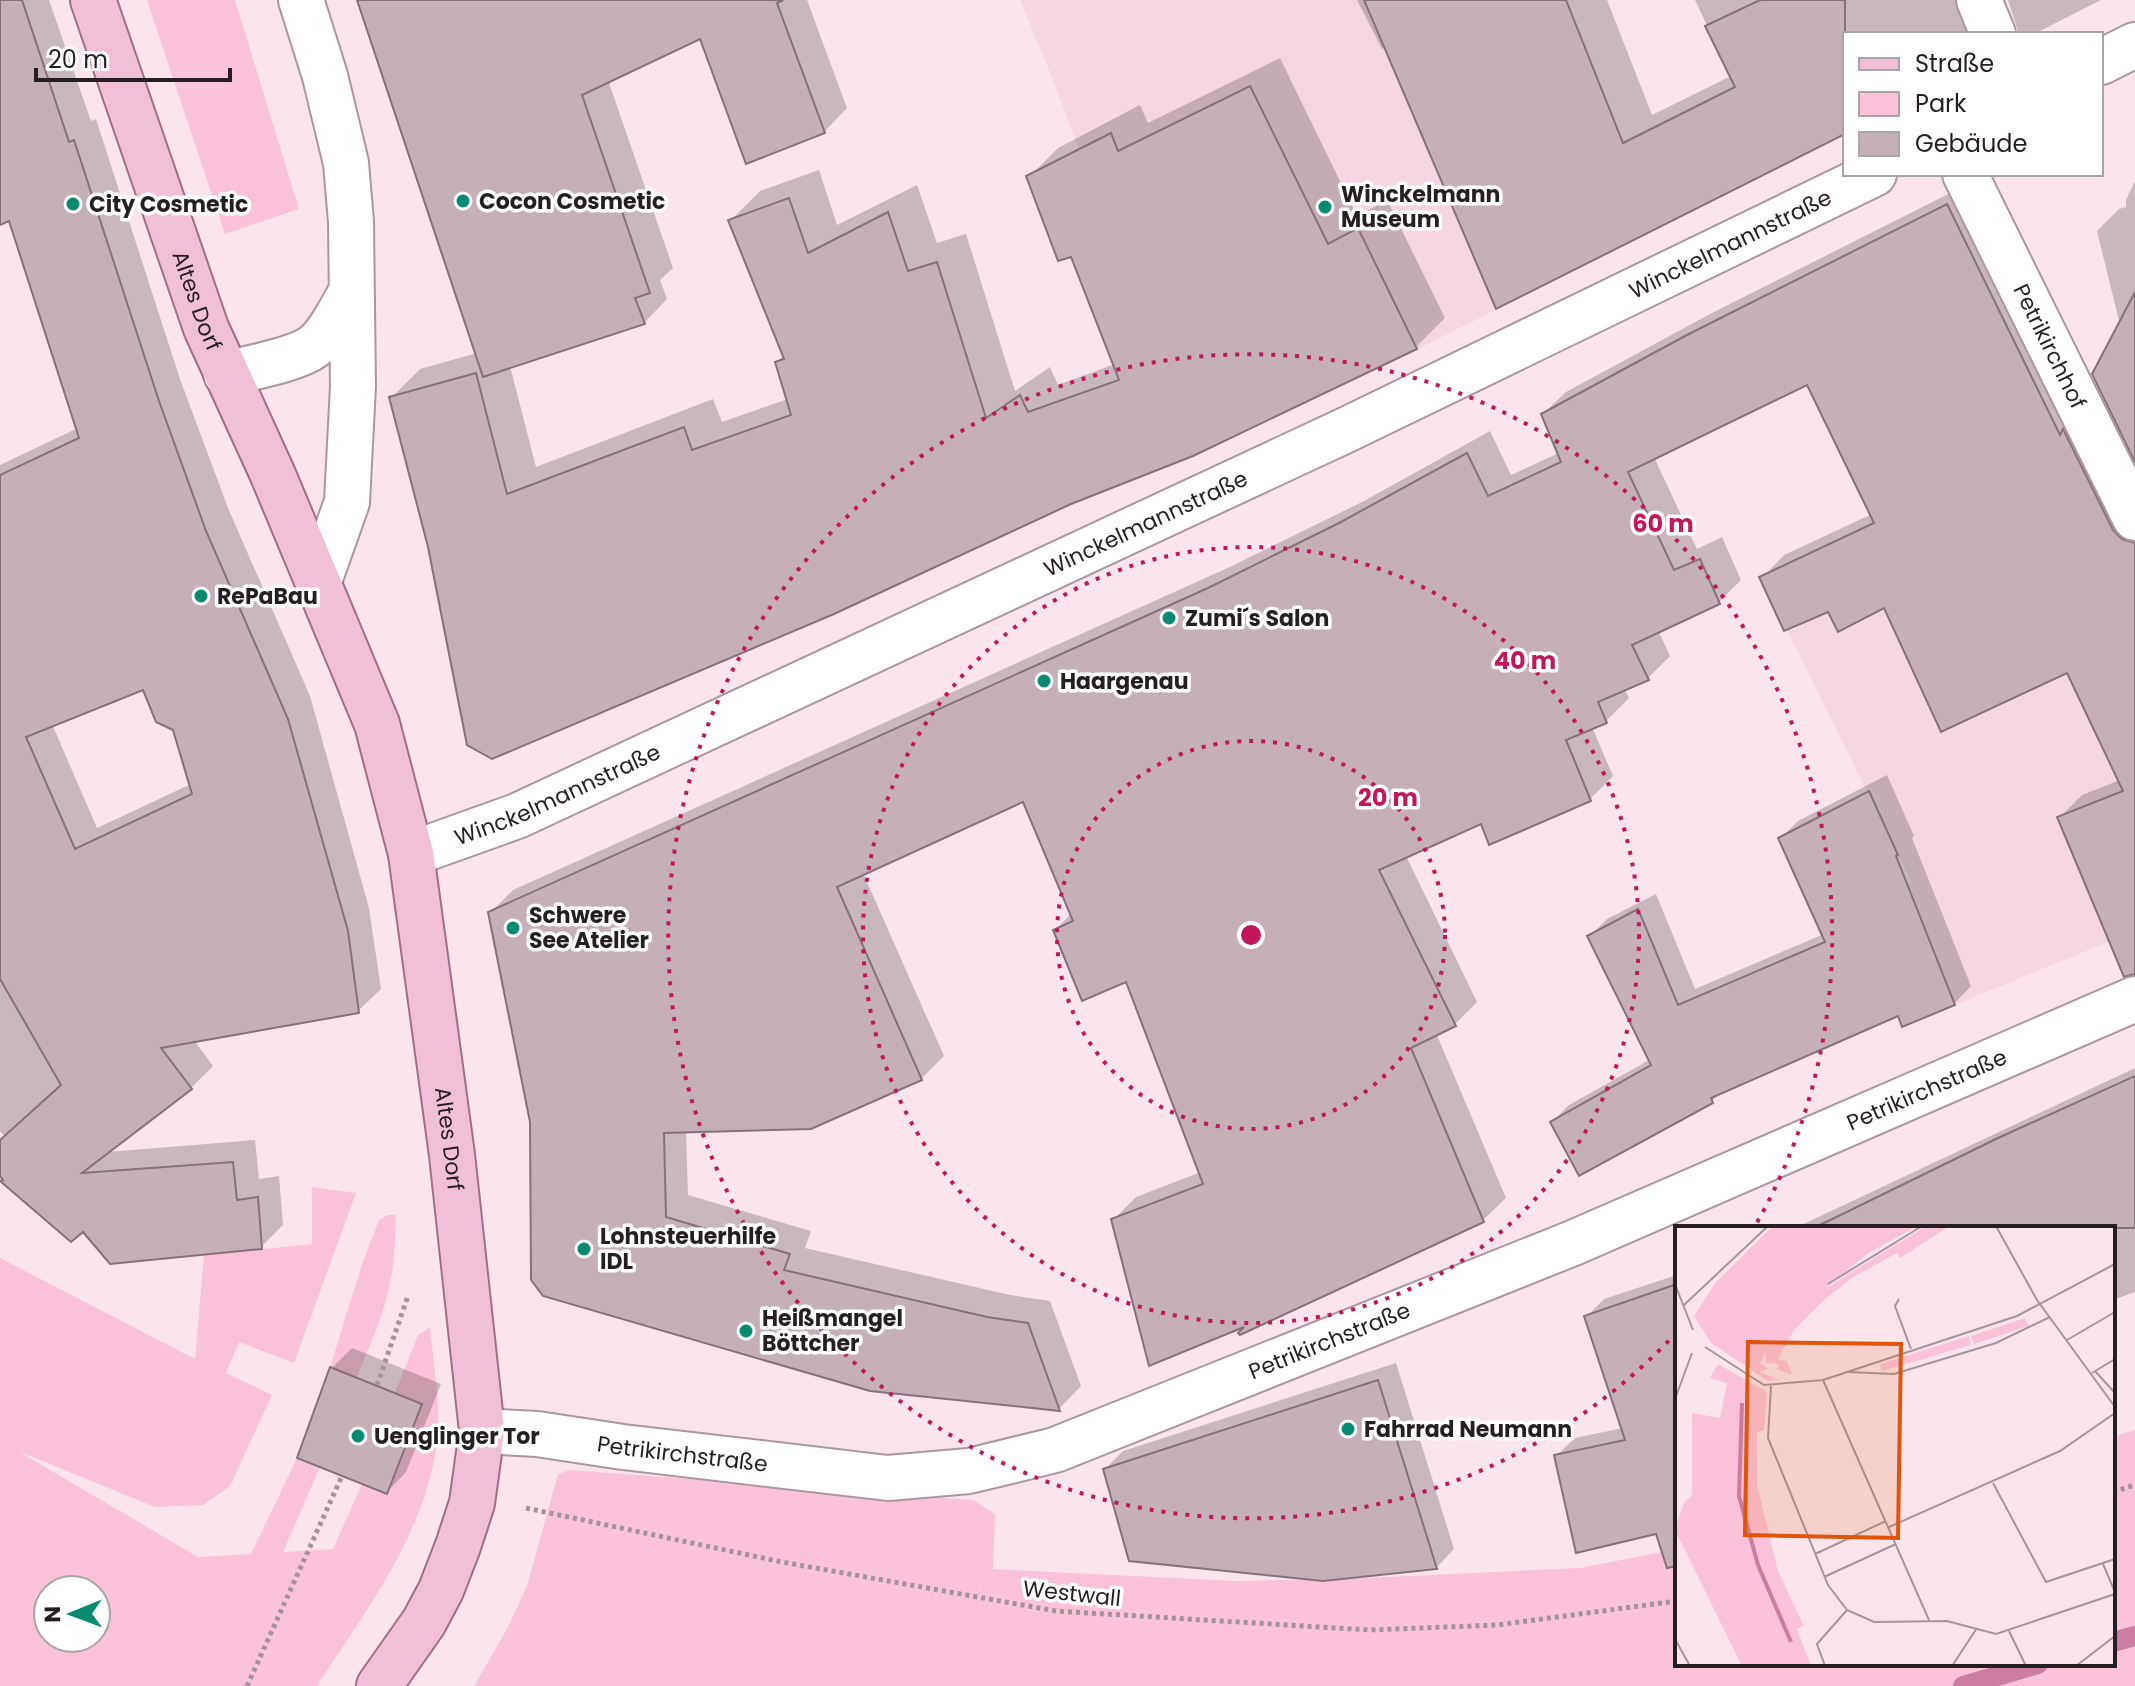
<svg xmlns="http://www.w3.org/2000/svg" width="2135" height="1686" font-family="Poppins,sans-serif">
<rect width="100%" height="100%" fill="#fbe5ed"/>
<g fill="#f5d7e3">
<polygon points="1020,0 1451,0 1536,174 1575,270 1380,368 1193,456 1053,80"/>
<polygon points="1959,483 1983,647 2008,701 2135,639 2135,931 1955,1005 1904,884 1911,881 1787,630"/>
</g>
<g fill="#fcc2d9" fill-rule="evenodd">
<polygon points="147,0 235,0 299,209 225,234"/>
<path d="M312,1187L356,1193L294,1363L239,1342L226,1373L272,1395L230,1486L203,1505L155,1507L18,1451L198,1557L251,1554L297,1458L320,1467L283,1552L333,1549L362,1484L387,1494L422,1404L395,1393L418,1335L430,1327C434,1370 443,1414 435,1456C419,1542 363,1615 317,1686H0V1258L195,1359L204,1255L312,1244ZM48,1590H96V1638H48Z"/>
<path d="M388,1215H396C395,1237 395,1261 390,1283C384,1315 369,1347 357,1377L331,1367L328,1374L362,1264L379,1220Z"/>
<polygon points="2135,1430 2135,1686 474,1686 508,1627 527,1586 558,1474 570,1470 973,1500 995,1514 993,1569 1236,1581 1344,1579 1580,1568 1677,1549 1677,1664 2113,1664 2113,1437"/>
</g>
<g fill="#0003" fill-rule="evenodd">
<path d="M0,0H49L91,121L96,119L180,379L228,508L310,696L369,908L381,989L358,1011L194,1040L213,1066L191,1088L107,1152L255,1140L259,1179L279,1176L283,1225L261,1247L84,1229L71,1239L2,1180L4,1178L0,1173V1142L5,1137L0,1131V465L78,428L11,219L0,222ZM144,688L175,728L191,784L97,828L52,724Z"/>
<polygon points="359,0 807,0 847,108 824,132 701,36 608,80 673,268 660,280 667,299 644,323 510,366 536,467 713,399 722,422 788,399 777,362 784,355 731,220 760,191 819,170 837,225 917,185 937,243 966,234 1015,391 1050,367 1058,385 1115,364 1072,255 1029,177 1058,148 1140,105 1148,123 1280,58 1357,216 1387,200 1445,318 1416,347 430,547 391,398 420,369 477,353"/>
<polygon points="1357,0 1607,0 1652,115 1731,76 1695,0 1993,0 2008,26 2017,29 2012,34 1845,34 1845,132 1497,307 1386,46 1382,49"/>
<polygon points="2008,0 2101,0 2034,34 2019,34"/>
<polygon points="2135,181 2135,457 2120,325 2097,231 2119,209 2126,207 2126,200"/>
<polygon points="1970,183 2135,507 2135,929 2060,817 2082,795 2120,780 2068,670 1885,605 1829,609 1762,578 1784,555 1872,514 1808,382 1654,457 1697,549 1722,537 1741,580 1719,602 1658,630 1670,656 1648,678 1624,688 1629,698 1606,721 1592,727 1613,776 1590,799 1490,842 1482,821 1406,856 1477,1002 1455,1024 1436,1033 1506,1198 1483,1220 1252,1321 1113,1220 1136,1197 1201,1172 1127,980 1055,930 1072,913 1024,799 863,873 944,1056 921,1079 686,1130 688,1195 811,1231 805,1248 1010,1295 1050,1301 1081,1386 1059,1409 871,1389 532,1122 491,912 513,890 1232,566 1364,501 1490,431 1511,475 1559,453 1543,414 1566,392 1710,314"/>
<polygon points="1887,775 1914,836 1912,838 1971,986 1954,1004 1899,1013 1722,1091 1712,1101 1552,1122 1569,1105 1651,1059 1590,936 1607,919 1656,894 1695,989 1824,934 1780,839 1798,821"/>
<polygon points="2135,1068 2135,1292 2113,1300 2113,1228 1795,1228"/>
<polygon points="1677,1275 1677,1527 1556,1456 1575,1438 1623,1428 1586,1317 1604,1299"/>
<polygon points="352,1348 441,1384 406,1472 387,1492 332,1368"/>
<polygon points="1396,1363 1454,1549 1437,1567 1344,1577 1105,1469 1123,1451"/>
</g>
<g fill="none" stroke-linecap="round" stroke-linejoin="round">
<g stroke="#cd7ea0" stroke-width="20">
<polyline points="2113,1642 2135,1636"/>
<polyline points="1963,1686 2038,1664"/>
</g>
</g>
<g fill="#c5b0b8" stroke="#857179" stroke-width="2" fill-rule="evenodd">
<path d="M0,0H22L69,142L74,140L159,401L206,531L288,719L348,931L359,1013L161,1048L192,1089L82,1173L233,1162L237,1200L258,1197L262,1249L110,1264L83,1232L71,1242L0,1181L3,1180L0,1176V1140L61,1085L0,979V475L79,438L9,221L0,225ZM143,690L156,722L173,730L192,794L75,849L26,737Z"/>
<polygon points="357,0 783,0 777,3 825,133 746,164 700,39 582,95 650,293 635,298 645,324 483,377"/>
<polygon points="1364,0 1566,0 1623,143 1735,87 1705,26 1760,0 1845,0 1845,134 1496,309"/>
<polygon points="1250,86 1328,244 1358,228 1417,349 1193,456 1071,504 834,614 492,759 467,745 428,547 389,397 476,373 507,494 684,427 692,450 791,415 775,362 784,359 728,220 789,198 808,253 888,212 908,271 937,262 986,418 1020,395 1028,412 1119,380 1071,257 1058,261 1026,176 1111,133 1118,151"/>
<polygon points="1947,204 2060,435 2063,429 2113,530 2122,539 2135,543 2135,974 2124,977 2057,817 2123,791 2067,673 1941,732 1884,608 1838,632 1828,612 1784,631 1759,577 1874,523 1807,385 1628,472 1674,570 1700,559 1720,604 1632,645 1649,680 1598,702 1607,723 1566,740 1591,801 1489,845 1481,824 1379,870 1456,1026 1411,1048 1484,1222 1240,1335 1238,1333 1244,1327 1149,1366 1111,1219 1203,1184 1126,982 1082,1001 1053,930 1073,921 1023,802 837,887 922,1080 811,1129 664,1133 666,1217 790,1254 784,1270 987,1317 1028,1323 1060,1411 870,1391 543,1296 531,1280 530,1122 488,912 1208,588 1339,523 1467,453 1488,496 1561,462 1541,414 1685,336"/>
<polygon points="2135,292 2135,462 2092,374"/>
<polygon points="1869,791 1898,855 1896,856 1955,1005 1902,1027 1898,1016 1711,1098 1713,1103 1579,1176 1550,1122 1651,1065 1587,936 1638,909 1678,1005 1825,942 1778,838"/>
<polygon points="2135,1076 2135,1228 1814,1228 1998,1138"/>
<polygon points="1677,1284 1677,1566 1667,1568 1656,1534 1576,1553 1554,1455 1625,1440 1584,1316"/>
<polygon points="330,1367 422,1404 387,1494 297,1458"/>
<polygon points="1378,1380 1437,1569 1323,1581 1129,1561 1103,1469"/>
</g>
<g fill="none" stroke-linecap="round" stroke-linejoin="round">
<g stroke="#ab979f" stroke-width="48">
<g id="minor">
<polyline points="301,0 325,76 346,163 351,222 353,386 347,502 318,584"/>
<polyline points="1979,0 1993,34"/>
<polyline points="2101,62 2135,45"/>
<path id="s1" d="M1965,174L2135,518"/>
<path d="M226,374C248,368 295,360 313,347C329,335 340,311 350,294"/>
<path id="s2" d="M411,854L517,816L1346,430L1874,174"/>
<path id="s3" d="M482,1431L537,1434L623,1447L888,1478L969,1471L1055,1450L1573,1243L2135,999"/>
</g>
</g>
<g stroke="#a56c85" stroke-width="48">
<g id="major">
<path id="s4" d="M93,0L206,328L273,475L377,724L411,854L452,1155L482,1431L472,1503L458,1546L441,1590L424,1622L379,1686"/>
</g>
</g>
<g stroke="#a4949a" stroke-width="5" stroke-dasharray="4 4" stroke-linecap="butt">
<polyline points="377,1385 408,1296"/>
<polyline points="2113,1492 2135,1485"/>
<polyline points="526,1508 782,1562 1056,1611 1370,1630 1497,1625 1677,1601"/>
<polyline points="247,1686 342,1476"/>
</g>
<use href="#minor" stroke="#fff" stroke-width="44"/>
<use href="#major" stroke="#f2c0d6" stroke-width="44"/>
</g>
<g fill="none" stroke="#c2185b" stroke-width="4" stroke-dasharray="4 8">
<circle cx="1251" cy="935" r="194"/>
<circle cx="1251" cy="935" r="388"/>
<path d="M1677 1332A582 582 0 1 1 1755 1226"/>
</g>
<g fill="#078b70" stroke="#fff" stroke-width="3">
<circle cx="463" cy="201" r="8"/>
<circle cx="73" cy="204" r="8"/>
<circle cx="1325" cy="207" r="8"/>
<circle cx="201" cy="596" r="8"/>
<circle cx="1169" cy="618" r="8"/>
<circle cx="1044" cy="681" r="8"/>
<circle cx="513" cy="928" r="8"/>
<circle cx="584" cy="1249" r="8"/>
<circle cx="746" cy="1331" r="8"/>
<circle cx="1348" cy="1429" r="8"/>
<circle cx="358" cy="1436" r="8"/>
</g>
<g text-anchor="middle" stroke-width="7" stroke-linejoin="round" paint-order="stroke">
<g font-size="22" font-weight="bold" fill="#261f22" stroke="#fff" text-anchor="start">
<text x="1341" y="202">Winckelmann<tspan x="1341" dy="25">Museum</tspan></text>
<text x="479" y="209">Cocon Cosmetic</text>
<text x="89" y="212">City Cosmetic</text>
<text x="217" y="604">RePaBau</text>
<text x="1185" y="626">Zumi´s Salon</text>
<text x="1060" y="689">Haargenau</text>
<text x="529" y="923">Schwere<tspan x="529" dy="25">See Atelier</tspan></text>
<text x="600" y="1244">Lohnsteuerhilfe<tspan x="600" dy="25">IDL</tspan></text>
<text x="762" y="1326">Heißmangel<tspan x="762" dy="25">Böttcher</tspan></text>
<text x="1364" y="1437">Fahrrad Neumann</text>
<text x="374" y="1444">Uenglinger Tor</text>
</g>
<g font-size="22" fill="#261f22" stroke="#fff">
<text dy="8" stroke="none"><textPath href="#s2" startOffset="1454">Winckelmannstraße</textPath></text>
<text dy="8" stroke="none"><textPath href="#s4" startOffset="318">Altes Dorf</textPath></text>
<text dy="8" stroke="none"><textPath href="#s1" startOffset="192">Petrikirchhof</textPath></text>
<text dy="8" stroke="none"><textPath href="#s2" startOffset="806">Winckelmannstraße</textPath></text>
<text dy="8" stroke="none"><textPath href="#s2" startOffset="158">Winckelmannstraße</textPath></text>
<text dy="8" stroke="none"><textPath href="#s3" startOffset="1522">Petrikirchstraße</textPath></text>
<text dy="8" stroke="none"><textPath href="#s4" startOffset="1200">Altes Dorf</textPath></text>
<text dy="8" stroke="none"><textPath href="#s3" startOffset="874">Petrikirchstraße</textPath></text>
<text dy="8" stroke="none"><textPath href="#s3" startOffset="202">Petrikirchstraße</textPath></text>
<text transform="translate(1072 1593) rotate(6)" y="8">Westwall</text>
</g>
</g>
<g transform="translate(1675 1226)">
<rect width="440" height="440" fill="#fbe5ed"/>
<path d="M98,0H242L192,28L149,63L251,0H275L225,32L222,27L177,52L149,74L119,104L103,133L112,135L117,149L102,143L104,138L91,137V124L85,138L93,143L85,146L104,154L93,155L36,117L19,90L41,56ZM350,92L354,100L299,118L296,110ZM294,110L296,119L207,145L205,138ZM43,138L92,166L89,204L82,206V259L103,345L129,400L122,403L136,440H67L0,304L9,276L17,270V187L45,192L52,157L35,152Z" fill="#fcc2d9"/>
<path fill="none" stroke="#cd7ea0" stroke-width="4" d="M67,177L64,270L83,339L116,416"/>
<path fill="none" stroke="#a6969c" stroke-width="2" d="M321,0L362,74L440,181M0,58L18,104M153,58L247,0M224,73L220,80L236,123M9,79L93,0M392,114L440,86M30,121L89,159L148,154L342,90L440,38M420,145L440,167M173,146L219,148L321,117L375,91M417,147L440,133M148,154L254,394M96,160L93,212L153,359L172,384L199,396L272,395L321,408L440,368M0,173L17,127M318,257L371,356L440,333M214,301L385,225L440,187M140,328L211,295M428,338L440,366M149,351L221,318M334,405L351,440M0,413L15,440M150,440L142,418L172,384M277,440L302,402M401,440L440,410"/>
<path fill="#de560d" fill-opacity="0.15" stroke="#de560d" stroke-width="4" d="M73,116L226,118L223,312L70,309Z"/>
<rect width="440" height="440" fill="none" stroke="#261f22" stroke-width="4"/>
</g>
<circle cx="1251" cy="935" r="12" fill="#c2185b" stroke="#fff" stroke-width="4"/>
<g font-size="24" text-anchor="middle" font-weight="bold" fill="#c2185b" stroke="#fff" stroke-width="7" stroke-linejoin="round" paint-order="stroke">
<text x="1663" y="532">60 m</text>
<text x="1525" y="669">40 m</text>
<text x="1388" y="806">20 m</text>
</g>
<rect x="1843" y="32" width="260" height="144" fill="#ffffff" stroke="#a8a5a7" stroke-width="2"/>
<rect x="1859" y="58" width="40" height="12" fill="#f2c0d6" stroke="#a8a5a7" stroke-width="2"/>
<text x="1915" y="72" font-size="24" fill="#261f22">Straße</text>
<rect x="1859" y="92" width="40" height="24" fill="#fcc2d9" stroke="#a8a5a7" stroke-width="2"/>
<text x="1915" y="112" font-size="24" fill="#261f22">Park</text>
<rect x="1859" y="132" width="40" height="24" fill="#c5b0b8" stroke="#a8a5a7" stroke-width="2"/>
<text x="1915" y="152" font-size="24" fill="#261f22">Gebäude</text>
<g transform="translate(72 1614) rotate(269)"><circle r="38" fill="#ffffff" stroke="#a8a5a7" stroke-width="2"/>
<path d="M0-6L14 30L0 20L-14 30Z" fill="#078b70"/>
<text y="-12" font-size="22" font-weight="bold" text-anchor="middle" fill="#261f22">N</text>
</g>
<path d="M36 68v12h194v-12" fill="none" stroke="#261f22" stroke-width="4"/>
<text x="48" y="68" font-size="24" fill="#261f22" stroke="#ffffff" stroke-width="6" paint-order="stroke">20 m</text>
</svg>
